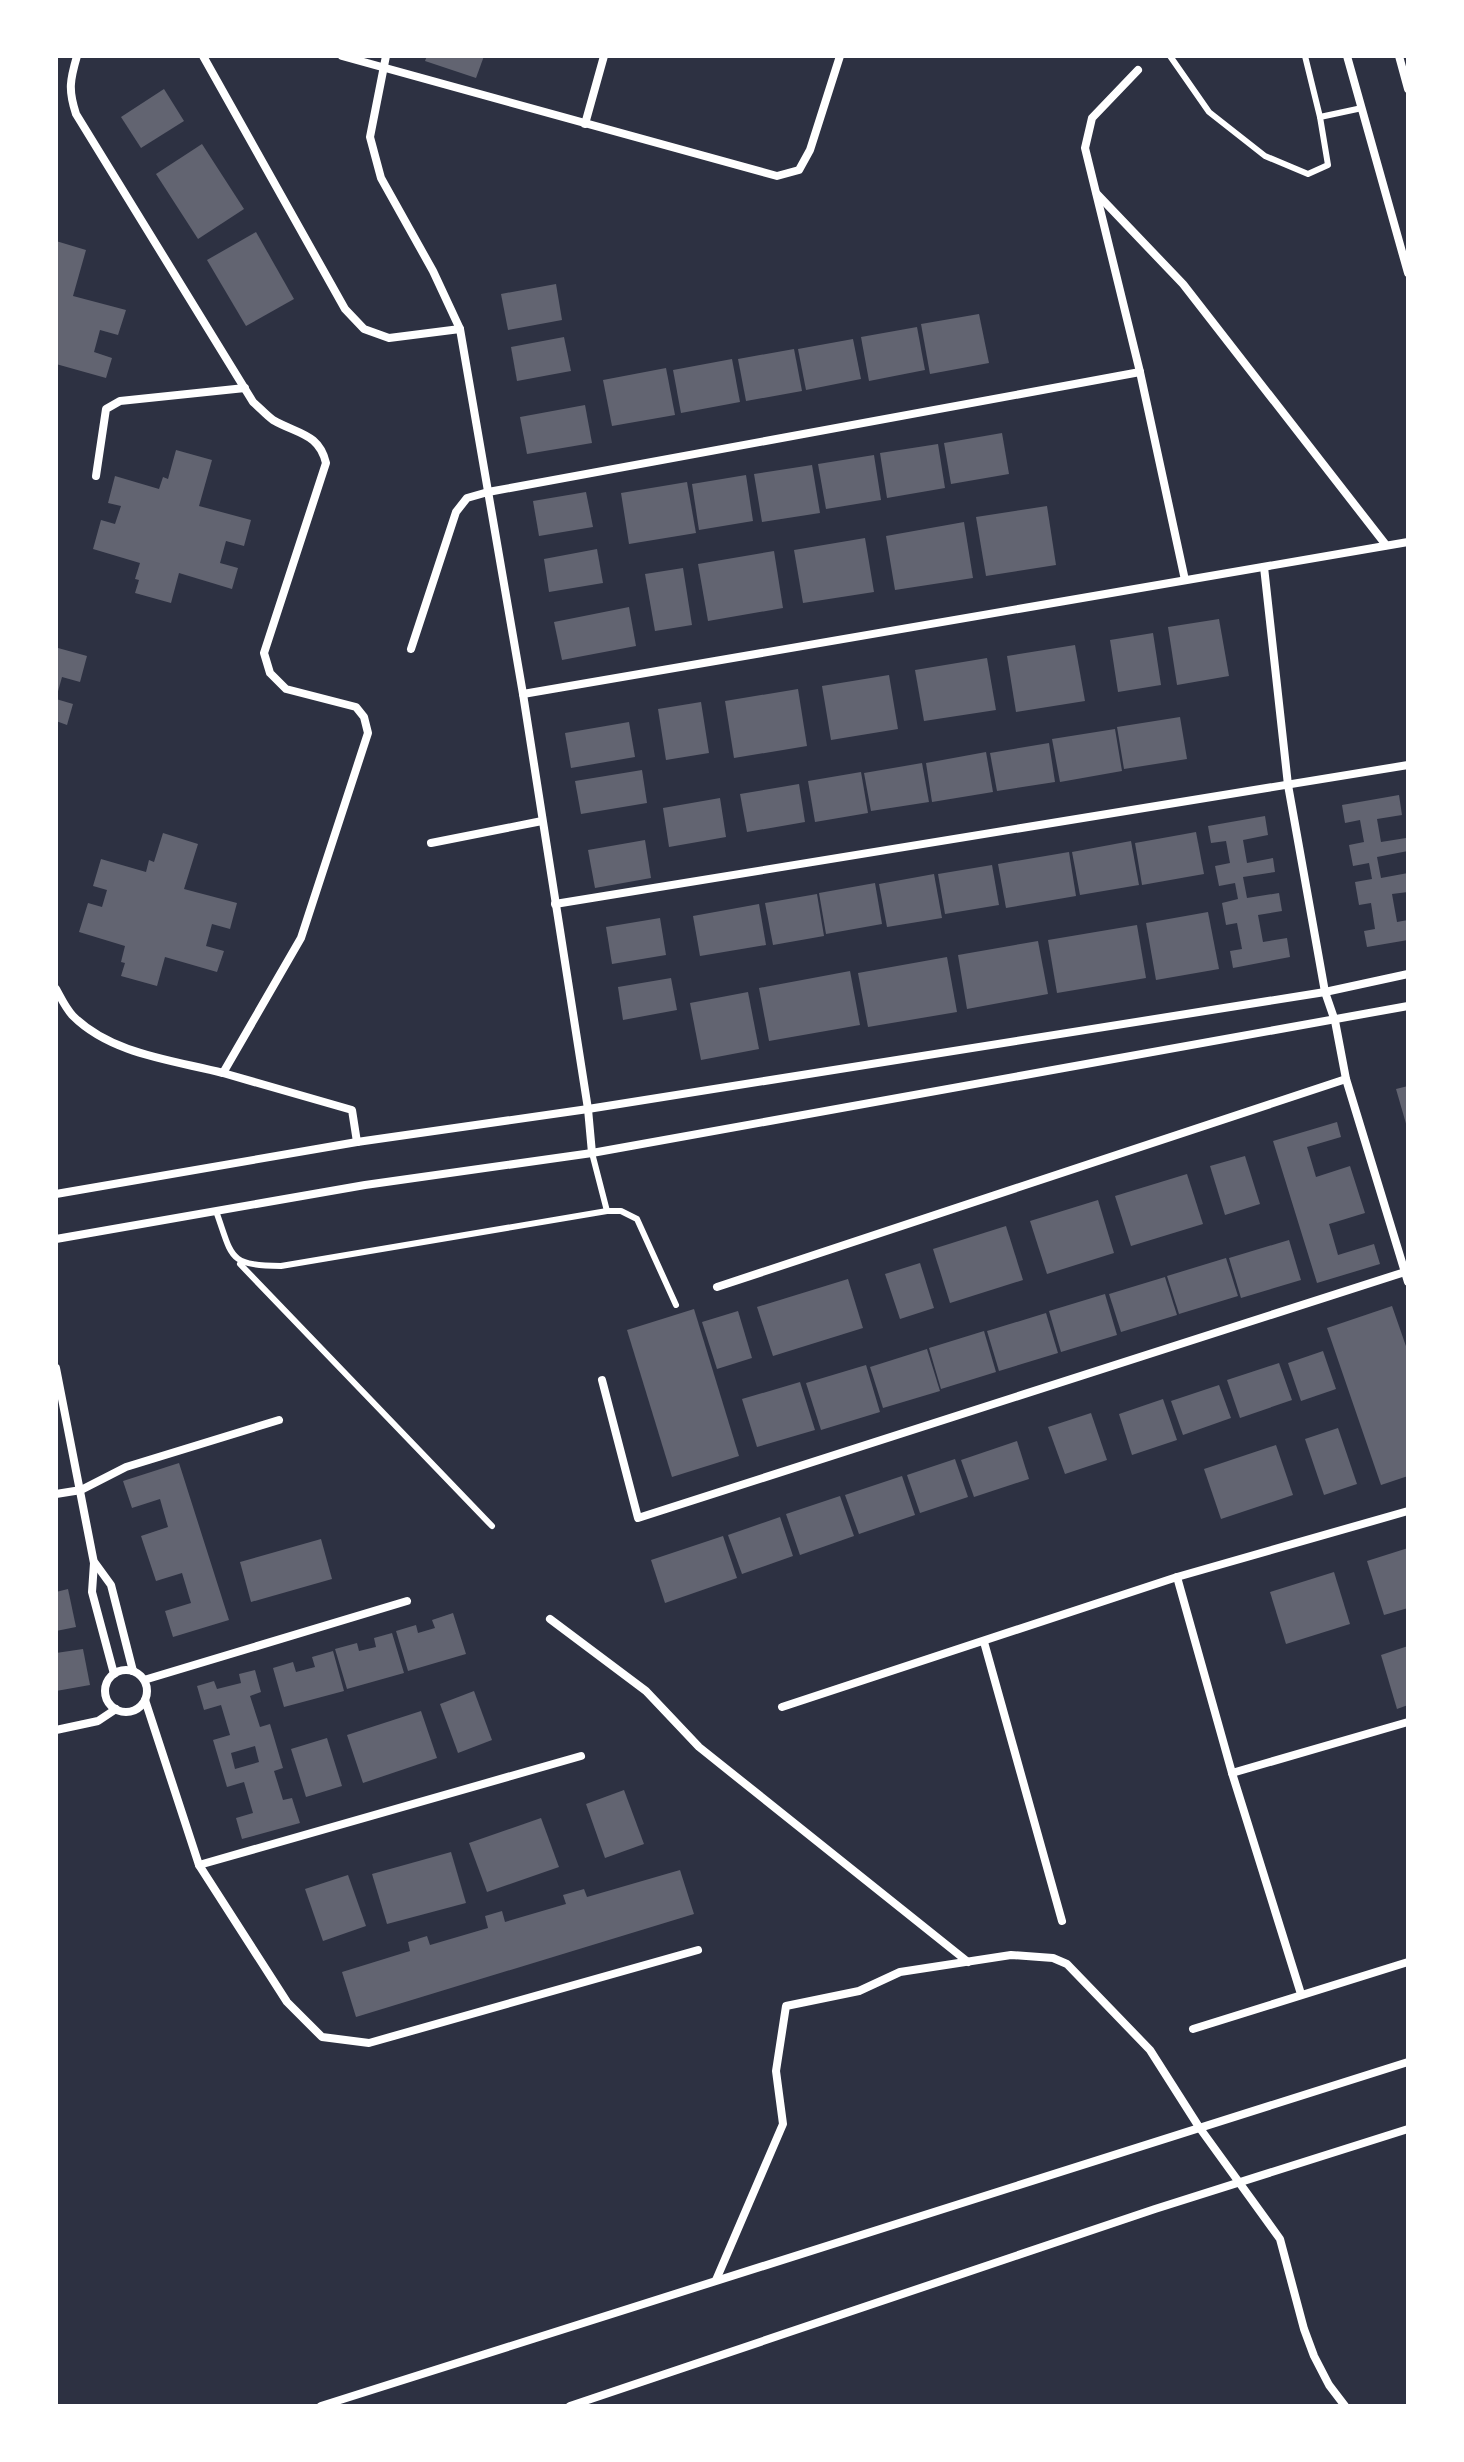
<svg xmlns="http://www.w3.org/2000/svg" width="1464" height="2462" font-family="'Fira Sans',sans-serif">
<rect width="100%" height="100%" fill="#2d3142"/>
<g fill="#626471" fill-rule="evenodd">
<polygon points="427,56 484,56 476,78 425,61"/>
<polygon points="164,89 184,121 141,148 121,117"/>
<polygon points="202,144 244,209 198,239 156,174"/>
<polygon points="256,232 294,299 246,326 207,260"/>
<polygon points="56,241 86,250 73,296 126,310 118,335 100,330 94,352 112,358 106,378 56,364"/>
<polygon points="556,284 562,320 508,330 501,294"/>
<polygon points="979,314 989,363 930,374 921,324"/>
<polygon points="917,327 925,370 869,381 861,337"/>
<polygon points="564,337 571,371 517,381 511,347"/>
<polygon points="853,339 861,379 806,390 798,349"/>
<polygon points="794,349 802,391 746,401 738,359"/>
<polygon points="732,359 740,402 681,413 673,370"/>
<polygon points="666,368 675,415 612,426 603,380"/>
<polygon points="585,405 592,443 527,454 520,417"/>
<polygon points="1002,433 1009,474 951,484 944,443"/>
<polygon points="938,444 945,488 887,498 880,453"/>
<polygon points="176,450 212,460 199,506 251,520 244,546 226,541 220,563 238,568 232,589 179,573 171,603 135,593 139,580 135,579 140,563 93,549 101,520 115,524 121,506 108,503 115,476 159,489 163,477 168,479"/>
<polygon points="874,455 881,500 826,509 818,464"/>
<polygon points="812,465 820,513 762,522 754,474"/>
<polygon points="746,475 753,521 699,530 692,484"/>
<polygon points="687,482 696,533 629,544 621,493"/>
<polygon points="586,492 593,527 539,536 533,501"/>
<polygon points="1047,506 1056,565 986,576 976,517"/>
<polygon points="964,522 973,578 895,590 886,536"/>
<polygon points="865,538 874,592 803,603 794,550"/>
<polygon points="597,549 603,583 549,592 544,559"/>
<polygon points="774,551 783,608 708,621 698,564"/>
<polygon points="683,568 692,625 655,631 645,574"/>
<polygon points="629,607 636,646 562,660 554,622"/>
<polygon points="1219,619 1229,676 1177,685 1168,627"/>
<polygon points="1153,633 1161,685 1118,692 1110,640"/>
<polygon points="1075,645 1085,701 1016,712 1007,656"/>
<polygon points="58,648 87,656 80,682 62,677 57,695"/>
<polygon points="987,658 996,710 924,721 915,670"/>
<polygon points="889,675 898,729 831,740 822,686"/>
<polygon points="798,689 807,746 734,758 725,701"/>
<polygon points="56,699 73,704 67,725 56,721"/>
<polygon points="701,702 709,753 666,760 658,709"/>
<polygon points="1180,717 1187,759 1124,769 1117,727"/>
<polygon points="629,722 635,757 571,768 565,733"/>
<polygon points="1115,729 1122,771 1060,782 1052,739"/>
<polygon points="1049,743 1055,782 997,791 990,753"/>
<polygon points="986,752 993,792 932,802 926,763"/>
<polygon points="922,763 929,802 871,811 864,773"/>
<polygon points="642,770 647,803 581,814 575,781"/>
<polygon points="861,772 868,813 815,822 808,781"/>
<polygon points="799,784 805,822 747,832 740,794"/>
<polygon points="1399,795 1402,815 1377,819 1381,842 1406,838 1408,851 1377,857 1381,878 1408,873 1408,892 1392,894 1397,922 1408,920 1408,940 1367,947 1364,931 1375,929 1371,903 1359,905 1355,882 1372,879 1369,863 1353,866 1349,845 1364,842 1360,820 1345,823 1342,805"/>
<polygon points="720,798 726,837 669,847 663,808"/>
<polygon points="1265,816 1268,835 1243,840 1247,863 1273,858 1275,872 1243,877 1247,898 1279,893 1282,911 1258,915 1263,942 1287,938 1290,957 1233,968 1230,951 1242,949 1237,923 1226,925 1222,903 1238,899 1235,883 1219,886 1215,866 1230,863 1226,841 1211,843 1208,826"/>
<polygon points="1196,832 1204,874 1142,885 1135,843"/>
<polygon points="163,833 198,844 184,889 237,903 230,929 212,924 206,946 224,951 217,972 165,957 157,986 121,976 125,963 121,962 125,946 79,932 88,903 102,907 107,890 93,886 101,859 146,872 149,860 154,862"/>
<polygon points="645,840 651,878 595,888 588,850"/>
<polygon points="1131,841 1139,885 1080,895 1072,852"/>
<polygon points="1069,852 1076,896 1006,908 998,864"/>
<polygon points="992,865 999,905 945,914 938,874"/>
<polygon points="934,874 942,918 887,927 879,884"/>
<polygon points="875,883 882,924 826,934 819,893"/>
<polygon points="817,894 824,936 773,945 765,903"/>
<polygon points="759,904 766,945 700,956 693,916"/>
<polygon points="1208,912 1219,969 1156,980 1146,923"/>
<polygon points="660,918 666,955 612,964 606,927"/>
<polygon points="1137,925 1146,978 1057,993 1048,940"/>
<polygon points="1038,941 1048,994 967,1009 958,955"/>
<polygon points="947,957 957,1012 868,1027 858,973"/>
<polygon points="850,971 860,1025 769,1041 759,988"/>
<polygon points="671,978 677,1010 623,1020 618,987"/>
<polygon points="748,992 759,1049 701,1060 690,1003"/>
<polygon points="1408,1086 1408,1126 1407,1127 1396,1089"/>
<polygon points="1337,1122 1341,1137 1307,1147 1316,1177 1350,1166 1365,1213 1329,1224 1338,1255 1374,1244 1380,1264 1317,1283 1273,1141"/>
<polygon points="1245,1156 1260,1204 1225,1215 1210,1166"/>
<polygon points="1187,1174 1203,1224 1131,1246 1115,1196"/>
<polygon points="1098,1200 1114,1253 1047,1274 1030,1221"/>
<polygon points="1006,1226 1023,1280 950,1303 933,1249"/>
<polygon points="1289,1240 1301,1280 1241,1298 1229,1258"/>
<polygon points="1226,1258 1238,1296 1179,1314 1167,1276"/>
<polygon points="920,1263 934,1308 900,1319 885,1274"/>
<polygon points="1165,1277 1177,1315 1121,1332 1109,1294"/>
<polygon points="848,1279 863,1328 773,1356 757,1307"/>
<polygon points="1105,1294 1117,1335 1061,1352 1049,1311"/>
<polygon points="1392,1306 1408,1352 1408,1476 1381,1485 1327,1328"/>
<polygon points="694,1309 739,1456 672,1477 627,1330"/>
<polygon points="738,1311 752,1358 717,1369 702,1322"/>
<polygon points="1046,1313 1058,1353 999,1371 987,1331"/>
<polygon points="984,1331 996,1372 941,1389 929,1348"/>
<polygon points="927,1349 940,1391 883,1408 870,1367"/>
<polygon points="1323,1351 1336,1389 1301,1401 1288,1363"/>
<polygon points="1279,1363 1292,1400 1240,1418 1227,1380"/>
<polygon points="866,1365 880,1412 821,1430 806,1383"/>
<polygon points="800,1382 815,1430 757,1447 742,1399"/>
<polygon points="1219,1385 1231,1418 1183,1435 1171,1401"/>
<polygon points="1163,1399 1177,1440 1132,1455 1119,1414"/>
<polygon points="1091,1413 1107,1460 1065,1474 1048,1427"/>
<polygon points="1338,1428 1357,1484 1324,1495 1305,1439"/>
<polygon points="1017,1441 1029,1479 974,1497 961,1460"/>
<polygon points="1276,1445 1293,1495 1221,1519 1204,1469"/>
<polygon points="955,1459 968,1497 920,1513 907,1475"/>
<polygon points="179,1463 229,1620 173,1637 165,1611 191,1603 182,1573 156,1581 141,1536 168,1527 160,1499 132,1508 123,1481"/>
<polygon points="902,1476 915,1515 859,1534 845,1495"/>
<polygon points="840,1496 854,1536 800,1555 786,1514"/>
<polygon points="780,1517 793,1556 742,1574 728,1535"/>
<polygon points="723,1536 737,1578 665,1603 651,1560"/>
<polygon points="321,1539 332,1579 251,1602 240,1562"/>
<polygon points="1408,1548 1408,1608 1384,1615 1367,1561"/>
<polygon points="1334,1572 1350,1624 1286,1644 1270,1592"/>
<polygon points="68,1589 76,1627 56,1631 56,1592"/>
<polygon points="453,1613 466,1654 408,1671 396,1631 416,1625 418,1633 435,1628 432,1620"/>
<polygon points="392,1633 404,1673 347,1689 335,1649 357,1643 359,1651 376,1647 374,1638"/>
<polygon points="1408,1646 1408,1705 1397,1709 1381,1655"/>
<polygon points="83,1649 90,1685 56,1691 56,1653"/>
<polygon points="333,1651 344,1691 284,1707 273,1668 293,1662 296,1672 315,1667 312,1657"/>
<path d="M255,1670L261,1692L250,1696L260,1727L270,1724L283,1768L274,1771L283,1800L292,1798L300,1823L242,1839L236,1818L253,1813L244,1782L227,1787L213,1740L230,1735L221,1705L204,1710L197,1686L214,1681L217,1689L241,1683L239,1674ZM255,1746L259,1762L235,1769L231,1753Z"/>
<polygon points="474,1691 492,1740 458,1753 440,1704"/>
<polygon points="421,1711 437,1758 363,1783 347,1735"/>
<polygon points="327,1738 342,1786 306,1797 291,1749"/>
<polygon points="624,1790 644,1844 605,1858 586,1804"/>
<polygon points="541,1818 559,1867 487,1892 469,1843"/>
<polygon points="451,1852 466,1903 387,1924 372,1874"/>
<polygon points="680,1870 694,1914 356,2017 342,1972 410,1951 408,1942 427,1936 430,1945 488,1928 485,1916 502,1911 505,1922 566,1904 563,1895 584,1889 587,1897"/>
<polygon points="348,1875 366,1926 323,1941 305,1889"/>
</g>
<g fill="none" stroke-linecap="round" stroke-linejoin="round">
<g stroke="#fff" stroke-width="6">
<polyline points="1170,56 1209,112 1265,156 1308,174 1328,165 1320,117 1362,108"/>
<polyline points="1305,56 1320,117"/>
<polyline points="592,1153 607,1211"/>
<path d="M216,1211C233,1258 227,1265 281,1266L607,1211H621L637,1219L676,1305"/>
<polyline points="240,1264 492,1526"/>
</g>
<g stroke="#fff" stroke-width="8">
<polyline points="203,56 345,309 364,329 389,338 460,329"/>
<polyline points="342,56 777,176 799,170 810,150 840,56"/>
<polyline points="386,56 370,137 381,178 433,271 460,329 523,694 588,1109 592,1153"/>
<polyline points="1347,56 1408,273"/>
<polyline points="1399,56 1408,89"/>
<polyline points="1138,70 1092,118 1085,148 1140,372 1185,580"/>
<polyline points="585,124 604,56"/>
<polyline points="1097,194 1183,284 1386,545"/>
<polyline points="96,476 106,409 120,401 245,388"/>
<polyline points="1264,567 1288,785 1325,992 1335,1021 1346,1079 1408,1282"/>
<polyline points="411,649 456,512 467,498 488,492 1140,372"/>
<polyline points="523,694 1408,542"/>
<polyline points="431,843 542,821"/>
<polyline points="555,904 1408,765"/>
<path d="M56,989C61,998 66,1009 73,1016C111,1054 172,1060 223,1073L301,938L368,733L364,717L356,707L286,689L270,673L264,653L326,463C319,433 297,434 273,420C266,415 260,408 253,402L76,114C68,90 70,80 77,56"/>
<polyline points="223,1073 352,1110 357,1142"/>
<polyline points="56,1194 357,1142 588,1109 1325,992 1408,974"/>
<polyline points="56,1239 365,1185 592,1153 1408,1006"/>
<polyline points="717,1287 1346,1079"/>
<polyline points="56,1368 94,1563 92,1592 114,1674"/>
<polyline points="602,1380 638,1518 1408,1271"/>
<polyline points="56,1494 81,1490 126,1467 279,1420"/>
<polyline points="95,1563 111,1585 133,1671"/>
<polyline points="1177,1577 1232,1773 1301,1994"/>
<polyline points="550,1619 646,1691 699,1747 968,1962"/>
<polyline points="984,1642 1062,1921"/>
<circle cx="126" cy="1691" r="21"/>
<polyline points="144,1680 407,1601"/>
<polyline points="145,1700 199,1865 287,2002 322,2037 369,2043 698,1950"/>
<polyline points="782,1707 1177,1577 1408,1511"/>
<polyline points="56,1730 98,1721 116,1709"/>
<polyline points="1232,1773 1408,1722"/>
<polyline points="199,1865 581,1756"/>
<polyline points="1193,2029 1408,1962"/>
<polyline points="716,2280 783,2124 776,2071 786,2006 859,1991 900,1972 1011,1955 1053,1958 1067,1964 1150,2050 1199,2127 1280,2239 1304,2329 1314,2356 1329,2385 1345,2406"/>
<polyline points="321,2406 1408,2062"/>
<polyline points="570,2406 1155,2209 1408,2129"/>
</g>
</g>
<rect width="1464" height="2462" fill="none" stroke="#ffffff" stroke-width="116"/>
</svg>
